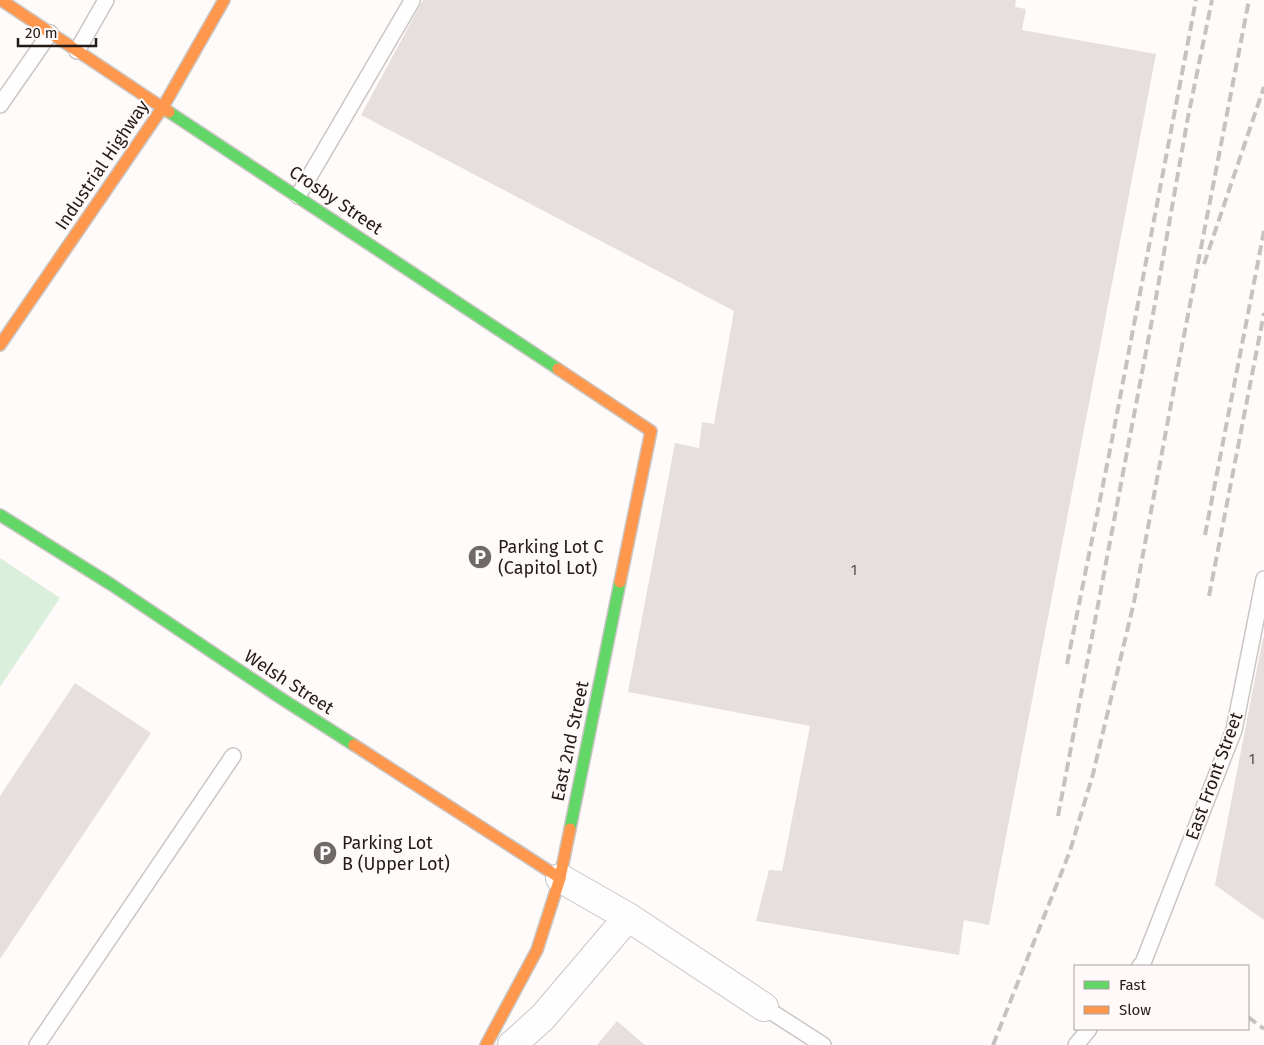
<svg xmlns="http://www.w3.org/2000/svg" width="1264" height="1045" font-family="'Fira Sans',sans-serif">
<rect width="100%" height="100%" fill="#fefbfa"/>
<polygon fill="#dbf0dc" points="0,558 60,598 0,687"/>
<g fill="#e7dfde">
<polygon points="423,0 1016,0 1015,7 1026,9 1022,30 1156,54 989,925 964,920 959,955 756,921 769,870 782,871 810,726 628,692 675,443 699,448 702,422 714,424 734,311 361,115"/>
<polygon points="1263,637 1264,638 1264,920 1215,885"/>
<polygon points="75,683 151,733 0,959 0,796"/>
<polygon points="617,1021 645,1045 597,1045"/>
</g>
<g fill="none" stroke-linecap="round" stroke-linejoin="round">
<g stroke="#cbc6c4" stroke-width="18">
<g id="lane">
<polyline points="77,51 106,0"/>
<polyline points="0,105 50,33"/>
<polyline points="298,196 412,1"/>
<polyline points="1140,966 1143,963 1234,730 1264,579"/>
<polyline points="764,1007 823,1045"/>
<polyline points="37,1045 233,756"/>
<polyline points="1076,1045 1089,1029"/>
</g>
</g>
<g stroke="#cbc6c4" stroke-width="30">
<g id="street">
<polyline points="560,878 628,917 764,1007"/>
<polyline points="512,1045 543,1017 628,917"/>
</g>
</g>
<g stroke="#cbc6c4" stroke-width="14">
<g id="fast">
<polyline points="169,112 558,369"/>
<polyline points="0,515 112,585 279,697 354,745"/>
<polyline points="570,829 620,582"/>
</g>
</g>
<g stroke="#cbc6c4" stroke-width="14">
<g id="slow">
<polyline points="1,0 169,112"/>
<polyline points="0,345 163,107 224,0"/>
<polyline points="558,369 651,431 620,582"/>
<polyline points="354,745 560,878"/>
<polyline points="486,1045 537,950 560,878 570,829"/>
</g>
</g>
<use href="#lane" stroke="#fffefe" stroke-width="15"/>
<use href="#street" stroke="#fffefe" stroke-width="28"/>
<use href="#fast" stroke="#63d668" stroke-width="11"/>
<use href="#slow" stroke="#ff974d" stroke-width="11"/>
<g stroke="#c4c3c2" stroke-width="4" stroke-dasharray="10 5" stroke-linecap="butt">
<polyline points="1204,264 1264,87"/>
<polyline points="1205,535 1264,231"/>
<polyline points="1209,596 1264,313"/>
<polyline points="1067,664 1110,450 1196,0"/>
<polyline points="1058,816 1152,320 1188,117 1212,0"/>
<polyline points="1248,1017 1264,1029"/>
<polyline points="993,1045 1070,851 1093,774 1134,602 1181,351 1249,0"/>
</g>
</g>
<defs>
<g id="parking-disc" transform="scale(1.25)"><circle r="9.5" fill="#6f6967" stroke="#fffaf9"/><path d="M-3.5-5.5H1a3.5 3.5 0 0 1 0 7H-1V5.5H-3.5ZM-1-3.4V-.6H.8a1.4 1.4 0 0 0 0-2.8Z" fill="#fff"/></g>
</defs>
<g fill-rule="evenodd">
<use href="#parking-disc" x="480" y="557"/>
<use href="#parking-disc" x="325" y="853"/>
</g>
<g text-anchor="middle" stroke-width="4" stroke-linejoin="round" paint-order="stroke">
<g font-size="15" fill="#564f4d">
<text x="854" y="575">1</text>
<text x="1252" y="764">1</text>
</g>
<g font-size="18" fill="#221b18" stroke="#fffaf9">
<text transform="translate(102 165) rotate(-56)" y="6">Industrial Highway</text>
<text transform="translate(336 200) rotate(34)" y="6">Crosby Street</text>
<text transform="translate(289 682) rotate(33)" y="6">Welsh Street</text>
<text transform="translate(570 741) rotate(-78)" y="6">East 2nd Street</text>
<text transform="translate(1214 776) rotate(-70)" y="6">East Front Street</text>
</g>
<g font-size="18" fill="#221b18" stroke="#fffaf9" text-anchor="start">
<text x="498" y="553">Parking Lot C<tspan x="498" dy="21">(Capitol Lot)</tspan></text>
<text x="342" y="849">Parking Lot<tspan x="342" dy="21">B (Upper Lot)</tspan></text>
</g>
</g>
<rect x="1074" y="965" width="175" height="65" fill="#fffaf9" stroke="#a7a19f"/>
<rect x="1084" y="981" width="25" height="8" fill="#63d668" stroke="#a7a19f"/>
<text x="1119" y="990" font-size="15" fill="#221b18">Fast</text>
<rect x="1084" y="1006" width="25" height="8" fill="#ff974d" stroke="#a7a19f"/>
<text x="1119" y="1015" font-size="15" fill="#221b18">Slow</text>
<path d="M18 38v8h78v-8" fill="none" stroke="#221b18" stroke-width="2.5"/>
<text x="25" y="38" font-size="15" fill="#221b18" stroke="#fffaf9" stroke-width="4" paint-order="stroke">20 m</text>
</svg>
